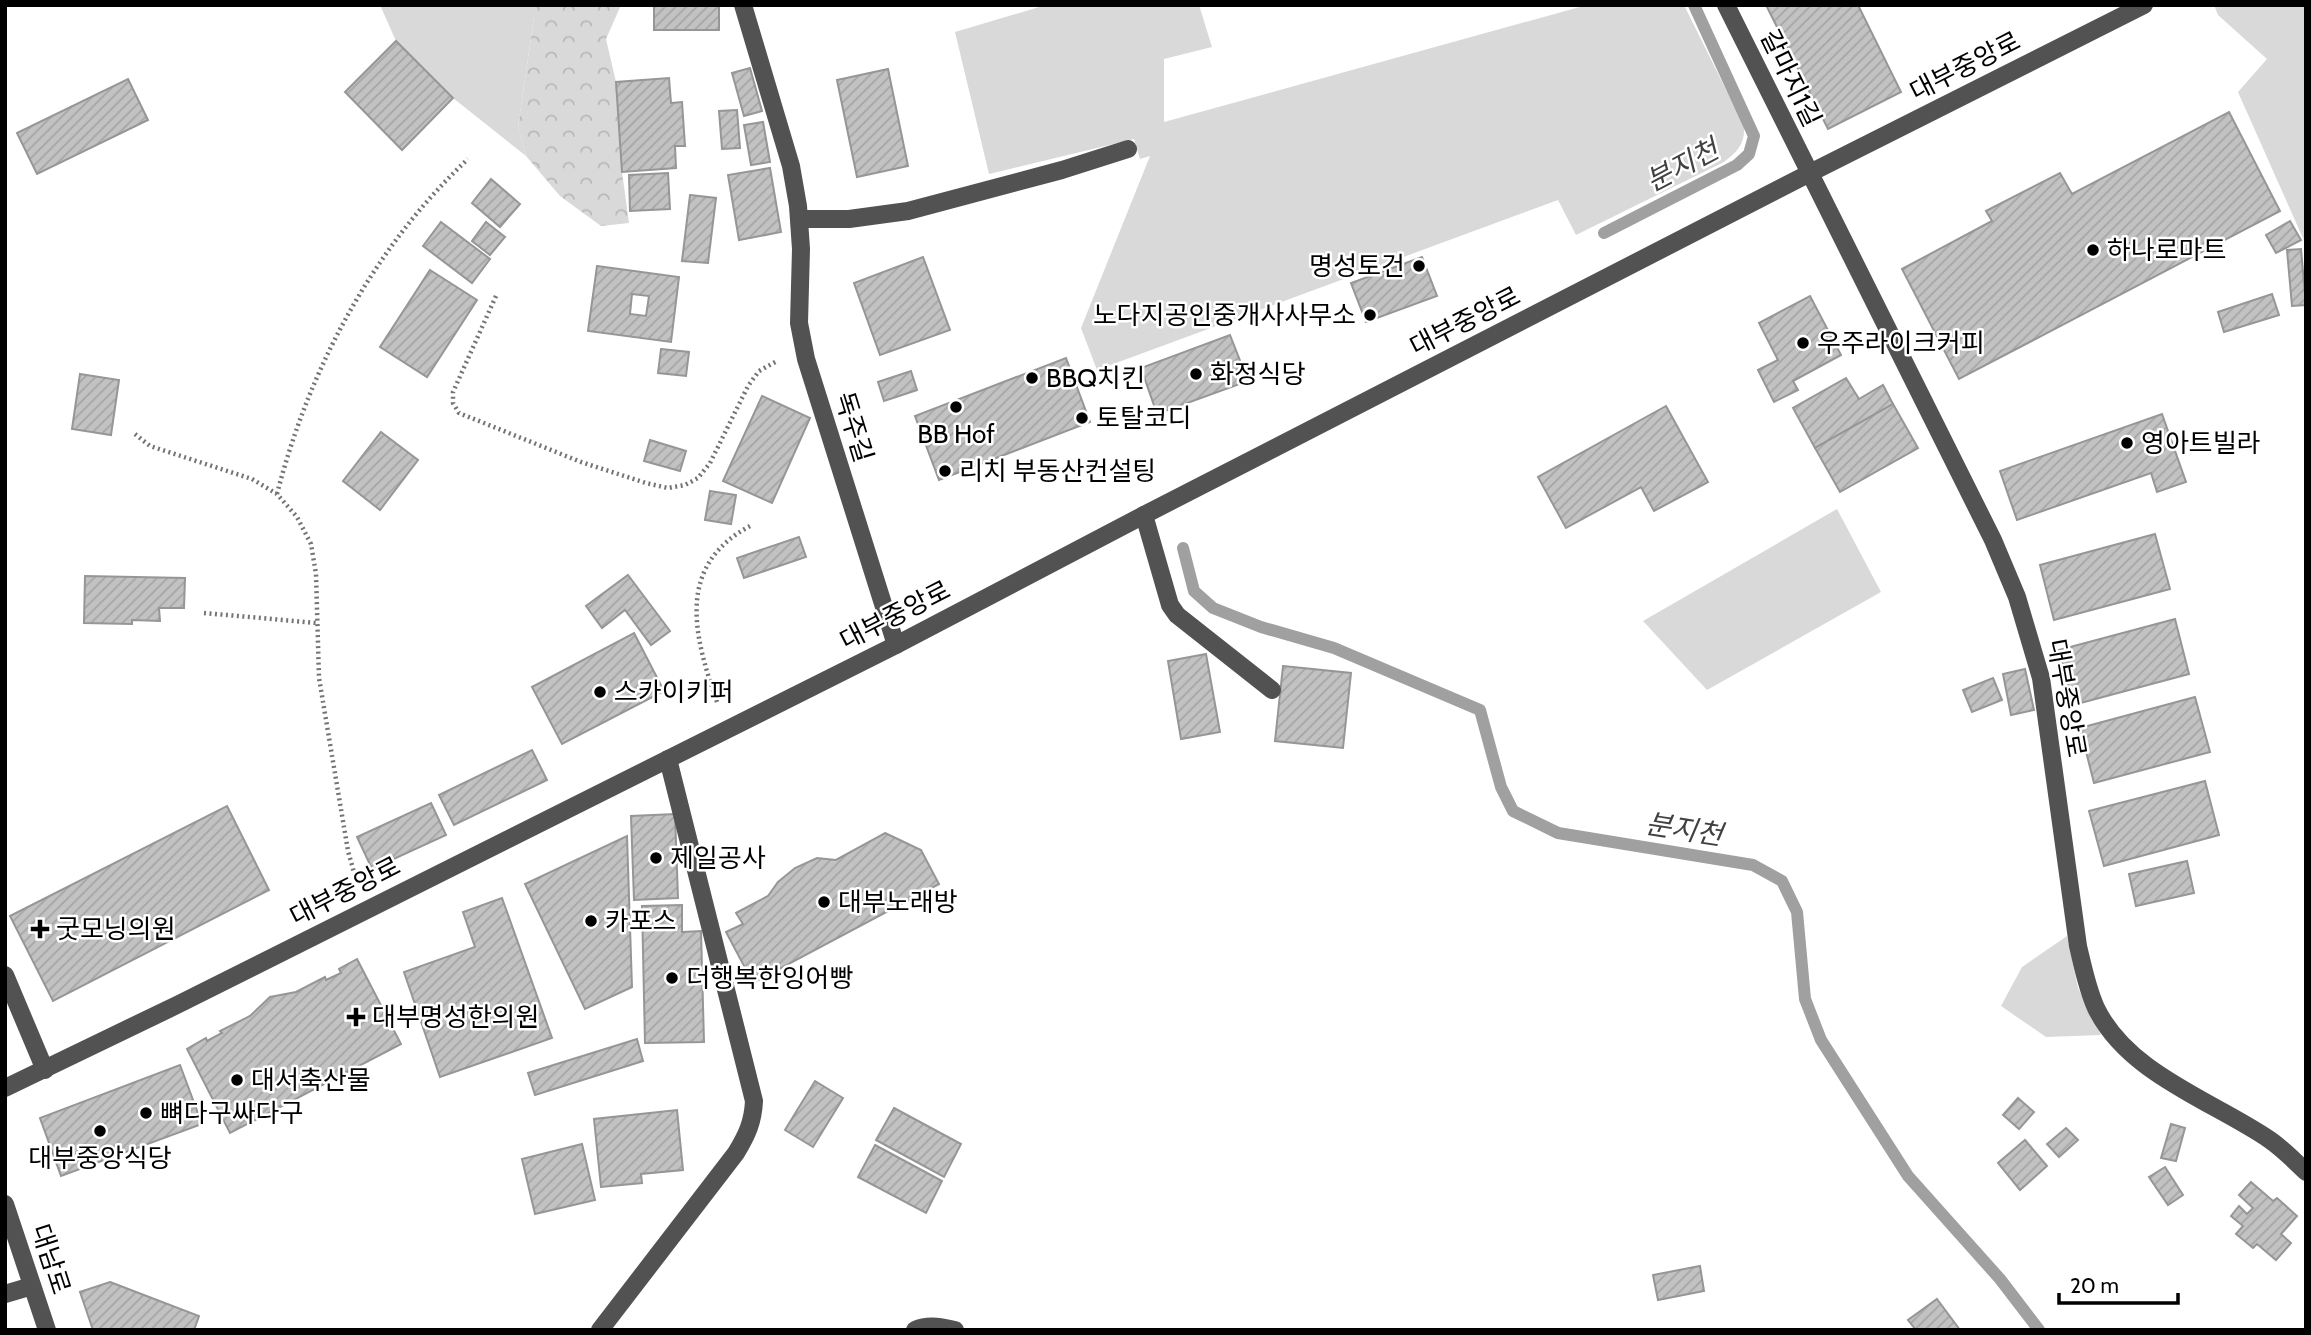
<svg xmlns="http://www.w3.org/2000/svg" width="2311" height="1335" font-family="Cabin,'Noto Sans KR',sans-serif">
<defs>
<pattern id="forest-crowns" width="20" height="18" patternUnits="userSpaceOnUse" patternTransform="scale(1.75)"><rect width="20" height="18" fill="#d9d9d9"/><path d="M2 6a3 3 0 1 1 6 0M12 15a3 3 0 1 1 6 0" fill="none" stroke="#b8b8b8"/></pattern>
<pattern id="building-hatch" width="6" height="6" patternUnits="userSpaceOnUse" patternTransform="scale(1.75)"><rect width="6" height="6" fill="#c2c2c2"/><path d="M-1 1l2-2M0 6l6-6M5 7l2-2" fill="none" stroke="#a5a5a5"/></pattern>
</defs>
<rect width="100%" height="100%" fill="#fff"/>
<g fill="#d9d9d9">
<polygon points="380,5 534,5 534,17 518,127 526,156 453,98 396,41"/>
<path d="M1046,5H1199L1212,47L1164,59V122L1587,5H1684L1744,126C1745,144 1738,151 1724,162L1576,235L1558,200L1097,370L1081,328L1150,156L1140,159L1134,139L989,174L955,32Z"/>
<polygon points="2214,5 2306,5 2306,245 2238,92 2267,59 2218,15"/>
<polygon points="1837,509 1881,592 1707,690 1643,621"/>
<polygon points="2067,936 2078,988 2101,1035 2046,1037 2001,1006 2022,967"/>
</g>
<polygon fill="url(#forest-crowns)" points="534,5 621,5 606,39 616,82 622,172 629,223 601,226 560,196 526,156 518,127 534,17"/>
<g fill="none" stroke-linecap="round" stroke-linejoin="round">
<g stroke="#a0a0a0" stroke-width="12">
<polyline points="1604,233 1737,165 1749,154 1754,136 1694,5"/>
<polyline points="1183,548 1194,591 1213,608 1261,627 1334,648 1480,710 1501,787 1513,811 1558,833 1753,865 1782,881 1797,912 1805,999 1821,1040 1908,1176 2000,1279 2039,1330"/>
</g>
</g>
<g fill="url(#building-hatch)" stroke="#969696" stroke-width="2" fill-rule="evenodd">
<rect x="654" y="5" width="65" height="25"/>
<polygon points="1766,5 1858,5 1901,92 1828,129"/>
<polygon points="396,41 453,98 402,150 345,92"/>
<polygon points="750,68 762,111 744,116 732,73"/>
<polygon points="888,69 908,166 857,177 837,80"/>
<polygon points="669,78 671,103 682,102 685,146 675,146 676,168 622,172 616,82"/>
<polygon points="128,79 148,120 37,174 17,133"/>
<polygon points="737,110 740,148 722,149 719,111"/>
<polygon points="2229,112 2280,211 1959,379 1902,269 1992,221 1986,211 2060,173 2072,194"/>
<polygon points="763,122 770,162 751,165 744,125"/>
<polygon points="770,168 781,232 739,240 728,175"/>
<polygon points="668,173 670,209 630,211 629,175"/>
<polygon points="491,179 520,204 500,227 472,203"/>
<polygon points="690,195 716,198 708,263 682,261"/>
<polygon points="2290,221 2301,240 2276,253 2266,235"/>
<polygon points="441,222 490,259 472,283 423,246"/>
<polygon points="486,222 505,237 490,255 472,241"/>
<polygon points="2301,249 2306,305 2292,306 2287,250"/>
<polygon points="923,257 950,330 880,355 854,283"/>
<polygon points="1422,257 1437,296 1366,322 1351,283"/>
<path d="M597,266L679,277L671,342L588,331ZM632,294L649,296L646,316L630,314Z"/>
<polygon points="430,270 477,300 427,377 380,347"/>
<polygon points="2272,294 2279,315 2224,332 2218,312"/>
<polygon points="1810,296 1841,355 1793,381 1798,390 1774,402 1758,370 1778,360 1759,323"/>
<polygon points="1230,335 1248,381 1157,414 1141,368"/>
<polygon points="661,349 689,352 686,376 658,373"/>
<polygon points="1066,358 1090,422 939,480 915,416"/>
<polygon points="911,371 917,390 884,401 878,382"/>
<polygon points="80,374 119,380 111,435 72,429"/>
<polygon points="1846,378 1859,399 1883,385 1893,404 1815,448 1793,408"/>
<polygon points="762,396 810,418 772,503 723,481"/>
<polygon points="1893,404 1918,448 1840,492 1815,448"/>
<polygon points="1666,406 1708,482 1654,511 1641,487 1566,528 1538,477"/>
<polygon points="2162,414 2186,482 2157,492 2151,473 2017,520 2000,471"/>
<polygon points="381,432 418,460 380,510 343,481"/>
<polygon points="650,440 686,451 680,471 644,461"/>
<polygon points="710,491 736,495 731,524 705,520"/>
<polygon points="2155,534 2170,589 2054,620 2040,565"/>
<polygon points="799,537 806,557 744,578 737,558"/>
<polygon points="628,575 670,631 651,645 625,610 602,628 586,606"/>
<polygon points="85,576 185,578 184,608 159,608 160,621 132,620 132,624 84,623"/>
<polygon points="2175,619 2189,674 2073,705 2059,650"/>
<polygon points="634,633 664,691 562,744 532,687"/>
<polygon points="1206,654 1220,732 1181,739 1168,661"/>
<polygon points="1283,666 1351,673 1343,748 1275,741"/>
<polygon points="2025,669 2034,710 2011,715 2003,674"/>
<polygon points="1993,678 2002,700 1972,712 1963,690"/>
<polygon points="2195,697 2210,752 2094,783 2080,728"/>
<polygon points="532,750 547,780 454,825 439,795"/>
<polygon points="2205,781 2219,835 2104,866 2089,811"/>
<polygon points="431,803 446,835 372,869 357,837"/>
<polygon points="227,806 269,890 53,1001 10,916"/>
<polygon points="675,814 678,898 634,900 631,816"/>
<polygon points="885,833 921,850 939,884 753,983 726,932 743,924 736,913 768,896 778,882 795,868 817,858 836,860"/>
<polygon points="627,836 632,987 585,1009 525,884"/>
<polygon points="2187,861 2194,893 2136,906 2129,874"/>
<polygon points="502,898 552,1038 440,1077 404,972 475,947 463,912"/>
<polygon points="682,905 682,932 701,931 704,1042 645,1043 642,906"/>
<polygon points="357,959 401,1044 230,1133 187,1049 206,1038 207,1041 222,1033 220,1031 250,1016 270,997 296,992 325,977 326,980 341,973 339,969"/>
<polygon points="637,1039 643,1061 535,1095 528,1073"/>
<polygon points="180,1065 202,1124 61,1176 40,1118"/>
<polygon points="815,1081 843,1098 813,1147 785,1130"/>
<polygon points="2018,1098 2034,1112 2019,1129 2003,1115"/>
<polygon points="894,1108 961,1144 944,1177 876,1140"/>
<polygon points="677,1110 683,1170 641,1174 642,1183 601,1187 594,1119"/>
<polygon points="2171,1124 2185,1128 2176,1161 2161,1158"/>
<polygon points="2066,1128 2078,1140 2059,1157 2047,1144"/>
<polygon points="2025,1140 2047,1166 2020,1190 1998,1163"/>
<polygon points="582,1144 595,1200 535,1214 522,1159"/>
<polygon points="875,1145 942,1181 926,1213 858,1177"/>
<polygon points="2165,1167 2183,1195 2168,1205 2149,1177"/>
<polygon points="2251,1182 2273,1201 2277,1198 2297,1216 2281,1234 2291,1243 2276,1260 2257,1244 2253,1248 2236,1234 2243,1226 2231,1216 2239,1206 2247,1214 2253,1208 2239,1195"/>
<polygon points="1700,1266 1704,1291 1658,1300 1653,1275"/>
<polygon points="110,1282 199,1316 194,1330 93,1330 80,1292"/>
<polygon points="1937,1299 1960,1330 1916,1330 1908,1320"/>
</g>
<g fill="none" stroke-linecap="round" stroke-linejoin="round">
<g stroke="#747474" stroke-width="4.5" stroke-dasharray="2 3.5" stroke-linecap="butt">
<polyline points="496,296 453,392 453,403 459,413 581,462 646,483 668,488 685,485 698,478 710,463 748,386 759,371 777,361"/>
<polyline points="135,434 150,446 252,479 277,494 297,517 311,544 316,574 319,678 348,851 357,883"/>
<path d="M277,494C309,369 373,248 468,159"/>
<polyline points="204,613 317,623"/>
<path d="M717,702C694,636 675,566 750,526"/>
</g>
<g stroke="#525252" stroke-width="18">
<polyline points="743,5 791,166 798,206 801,249 799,323 806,359 896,645"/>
<path d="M1726,5L1993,540L2017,597L2041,678L2078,946C2083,967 2087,988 2096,1008C2128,1074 2213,1101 2270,1140C2283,1149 2295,1161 2306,1172"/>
<polyline points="800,219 849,219 908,211 1062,170 1128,149"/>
<polyline points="1144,515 1170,605 1177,615 1272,690"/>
<polyline points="5,975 45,1070"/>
<polyline points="5,1088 179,1004 896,645 1144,515 1810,173 2144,5"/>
<polyline points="5,1204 47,1330"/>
<polyline points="5,1294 32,1286"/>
<path d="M600,1330L736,1153C747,1135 753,1122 754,1101L668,759"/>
<path d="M915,1330C929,1324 940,1327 955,1330"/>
</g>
</g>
<g fill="#000" stroke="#fff" stroke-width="2.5">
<circle cx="2093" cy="250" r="7"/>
<circle cx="1419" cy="266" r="7"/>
<circle cx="1370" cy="315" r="7"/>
<circle cx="1803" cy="343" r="7"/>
<circle cx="1196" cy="374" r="7"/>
<circle cx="1032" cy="378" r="7"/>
<circle cx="956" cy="407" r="7"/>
<circle cx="1082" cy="418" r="7"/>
<circle cx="2127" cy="443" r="7"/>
<circle cx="945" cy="471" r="7"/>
<circle cx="600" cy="692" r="7"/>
<circle cx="656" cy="858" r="7"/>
<circle cx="824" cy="902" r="7"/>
<circle cx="591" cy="921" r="7"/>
<path d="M36.5 918.5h7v7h7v7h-7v7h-7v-7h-7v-7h7z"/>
<circle cx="672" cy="978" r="7"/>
<path d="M352.5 1006.5h7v7h7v7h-7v7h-7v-7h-7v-7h7z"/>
<circle cx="237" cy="1080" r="7"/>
<circle cx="146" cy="1113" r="7"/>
<circle cx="100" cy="1131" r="7"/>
</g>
<g text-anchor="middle" stroke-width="5" stroke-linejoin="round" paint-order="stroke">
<g font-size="26" fill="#000" stroke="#fff">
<text transform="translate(1965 66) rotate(-27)" y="9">대부중앙로</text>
<text transform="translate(1791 78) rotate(64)" y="9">갈마지1길</text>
<text transform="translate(1465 321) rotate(-27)" y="9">대부중앙로</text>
<text transform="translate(854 427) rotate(73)" y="9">독주길</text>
<text transform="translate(895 615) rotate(-27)" y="9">대부중앙로</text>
<text transform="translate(2067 698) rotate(80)" y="9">대부중앙로</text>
<text transform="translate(345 891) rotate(-27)" y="9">대부중앙로</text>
<text transform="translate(51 1259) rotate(72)" y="9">대남로</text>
</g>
<g font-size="26" fill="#000" stroke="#fff" text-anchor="start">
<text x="2107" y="259">하나로마트</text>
<text x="1405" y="275" text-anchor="end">명성토건</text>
<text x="1356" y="324" text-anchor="end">노다지공인중개사사무소</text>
<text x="1817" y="352">우주라이크커피</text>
<text x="1210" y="383">화정식당</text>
<text x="1046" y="387">BBQ치킨</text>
<text x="1096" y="427">토탈코디</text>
<text x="956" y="443" text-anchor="middle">BB Hof</text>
<text x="2141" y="452">영아트빌라</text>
<text x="959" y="480">리치 부동산컨설팅</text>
<text x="614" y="701">스카이키퍼</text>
<text x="670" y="867">제일공사</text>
<text x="838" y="911">대부노래방</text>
<text x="605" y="930">카포스</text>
<text x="56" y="938">굿모닝의원</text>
<text x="686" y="987">더행복한잉어빵</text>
<text x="372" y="1026">대부명성한의원</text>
<text x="251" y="1089">대서축산물</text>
<text x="160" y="1122">뼈다구싸다구</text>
<text x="100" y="1167" text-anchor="middle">대부중앙식당</text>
</g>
<g font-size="28" font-style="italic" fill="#414141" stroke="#fff">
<text transform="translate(1682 165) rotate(-28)" y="10">분지천</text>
<text transform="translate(1684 829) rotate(9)" y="10">분지천</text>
</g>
</g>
<rect width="2311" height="1335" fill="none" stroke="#000000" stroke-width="14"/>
<path d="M2059 1293v10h119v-10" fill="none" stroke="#000000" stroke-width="3.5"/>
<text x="2070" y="1293" font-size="21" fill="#000000" stroke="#ffffff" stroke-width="5" paint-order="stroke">20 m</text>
</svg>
